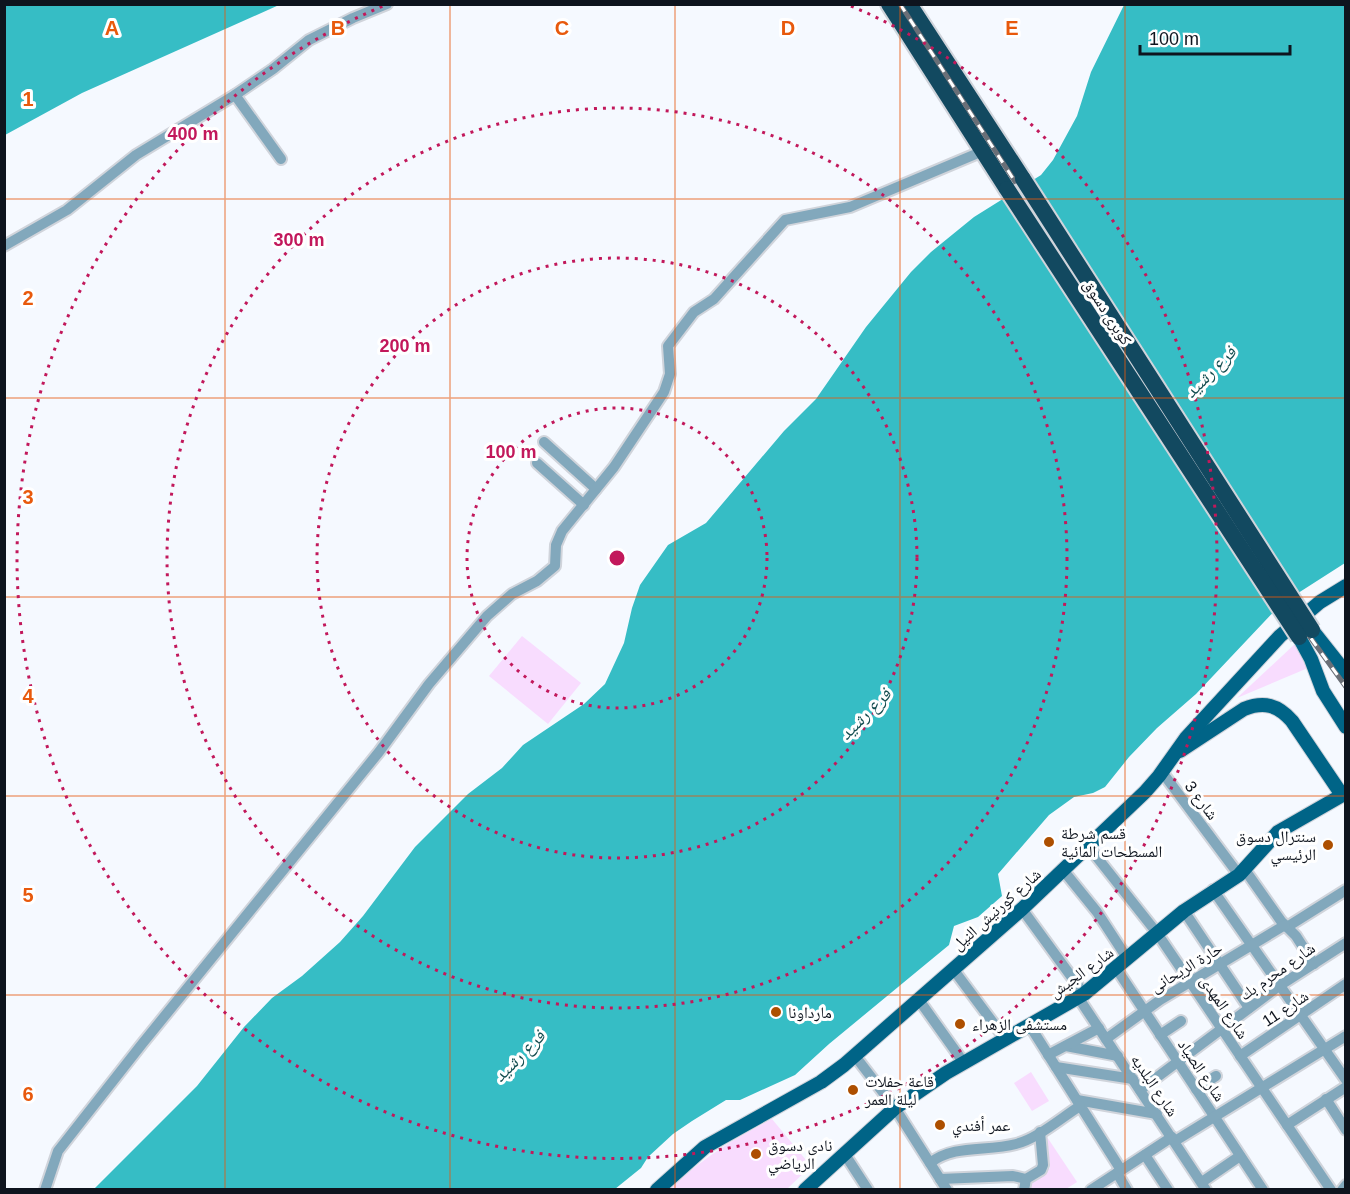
<svg xmlns="http://www.w3.org/2000/svg" width="1350" height="1194" font-family="Arial,'Noto Naskh Arabic',sans-serif">
<rect width="100%" height="100%" fill="#f5f9ff"/>
<g fill="#f8dcfe">
<polygon points="522,636 581,683 548,724 489,676"/>
<polygon points="1297,642 1308,668 1237,698"/>
<polygon points="1031,1072 1049,1101 1032,1111 1014,1083"/>
<path d="M772,1119L811,1166L787,1189L668,1190C703,1158 731,1140 772,1119Z"/>
<polygon points="1047,1137 1077,1182 1066,1189 1030,1190 1032,1180 1050,1168"/>
</g>
<g fill="#36bdc5">
<polygon points="5,4 279,4 279,5 82,93 5,135"/>
<polygon points="1124,5 1345,5 1345,563 1281,604 1196,694 1157,728 1129,757 1105,787 1093,793 1074,797 1049,815 998,874 1002,896 978,917 954,926 949,945 932,959 829,1044 795,1075 740,1100 726,1100 692,1121 673,1134 648,1157 641,1168 615,1189 93,1190 197,1086 244,1027 272,998 302,976 340,942 363,916 415,847 468,794 502,768 523,745 584,704 605,684 624,643 632,608 640,585 668,545 706,523 784,431 816,399 866,327 911,272 931,252 974,217 1041,175 1053,160 1077,116 1091,72"/>
</g>
<g fill="none" stroke-linecap="round" stroke-linejoin="round">
<g stroke="#d0d4db" stroke-width="14">
<g id="minor">
<polyline points="235,95 281,159"/>
<polyline points="4,246 67,210 136,155 235,95 273,69 309,40 353,18 387,4"/>
<polyline points="544,442 596,489"/>
<polyline points="537,463 584,505"/>
<polyline points="1162,772 1239,875"/>
<polyline points="1088,846 1157,933 1331,1190"/>
<polyline points="1063,870 1097,912 1127,958"/>
<polyline points="1245,870 1281,921 1296,936 1314,964"/>
<polyline points="1213,890 1346,1080"/>
<polyline points="1022,909 1084,994"/>
<polyline points="1184,911 1249,1008"/>
<polyline points="1287,927 1346,890"/>
<polyline points="1116,968 1263,1190"/>
<polyline points="953,969 1006,1040"/>
<polyline points="1078,997 1206,1190"/>
<polyline points="919,1000 964,1063"/>
<polyline points="1030,1026 1121,1170"/>
<polyline points="1160,1035 1181,1021"/>
<polyline points="1106,1039 1160,1000 1285,925"/>
<polyline points="1066,1046 1118,1056"/>
<polyline points="1048,1055 1099,1028"/>
<polyline points="855,1056 895,1108 947,1190"/>
<polyline points="1240,1056 1346,984"/>
<polyline points="1056,1067 1133,1079"/>
<polyline points="1196,1089 1216,1076"/>
<polyline points="1140,1090 1279,986 1346,943"/>
<polyline points="1326,1099 1346,1130"/>
<polyline points="1077,1100 1157,1114"/>
<polyline points="1287,1125 1346,1087"/>
<polyline points="1175,1141 1346,1036"/>
<polyline points="844,1153 868,1190"/>
<polyline points="1145,1155 1168,1190"/>
<path d="M930,1163C955,1144 986,1152 1016,1144C1037,1139 1061,1118 1080,1106"/>
<polyline points="1117,1173 1127,1190"/>
<polyline points="940,1179 1013,1176 1026,1179"/>
<polyline points="1202,1182 1240,1156"/>
<polyline points="45,1190 58,1151 142,1044 379,752 429,684 487,616 512,594 537,581 555,566 556,545 562,531 614,467 664,392 670,374 668,346 694,312 714,299 785,220 850,207 983,151"/>
<polyline points="1024,1190 1026,1179 1041,1170 1043,1165 1040,1132"/>
<polyline points="1091,1190 1172,1137"/>
<polyline points="1342,1190 1346,1185"/>
</g>
</g>
<g stroke="#d0d4db" stroke-width="16">
<g id="major">
<polyline points="1312,630 1346,673"/>
<polyline points="1299,637 1311,659 1323,691 1346,727"/>
<path d="M1180,751L1244,709C1264,701 1278,705 1292,721L1342,795"/>
<polyline points="657,1190 705,1147 821,1082 844,1065 1022,909 1145,792 1159,776 1186,738 1280,636 1320,602 1346,586"/>
<polyline points="805,1190 895,1108 946,1073 1084,994 1184,911 1239,875 1278,832 1346,793"/>
</g>
</g>
<g stroke="#d0d4db" stroke-width="20">
<g id="highway">
<polyline points="889,4 1007,189"/>
<polyline points="909,4 1023,179"/>
</g>
</g>
<use href="#minor" stroke="#82a8bc" stroke-width="10"/>
<use href="#major" stroke="#006487" stroke-width="14"/>
<use href="#highway" stroke="#124960" stroke-width="16"/>
<g stroke="#6a6f77" stroke-width="5">
<polyline id="rail" points="900,4 1310,637 1346,687"/>
</g>
<use href="#rail" stroke="#fff" stroke-width="3" stroke-dasharray="9" stroke-linecap="butt"/>
<g stroke="#d0d4db" stroke-width="20" stroke-linecap="butt">
<g id="highway-bridge">
<polyline points="1023,179 1312,630"/>
<polyline points="1007,189 1299,637"/>
</g>
</g>
<use href="#highway-bridge" stroke="#124960" stroke-width="16"/>
</g>
<path fill="none" stroke="#e8590c" stroke-width="1.5" stroke-opacity="0.55" d="M225,4V1190M450,4V1190M675,4V1190M900,4V1190M1125,4V1190M4,199H1346M4,398H1346M4,597H1346M4,796H1346M4,995H1346"/>
<g fill="none" stroke="#c2185b" stroke-width="3" stroke-dasharray="3 6">
<circle cx="617" cy="558" r="150"/>
<circle cx="617" cy="558" r="300"/>
<circle cx="617" cy="558" r="450"/>
<path d="M851 6A600 600 0 1 1 383 6"/>
</g>
<g fill="#ad4f00" stroke="#fff" stroke-width="2">
<circle cx="1049" cy="842" r="6"/>
<circle cx="1328" cy="845" r="6"/>
<circle cx="776" cy="1012" r="6"/>
<circle cx="960" cy="1024" r="6"/>
<circle cx="853" cy="1090" r="6"/>
<circle cx="940" cy="1125" r="6"/>
<circle cx="756" cy="1154" r="6"/>
</g>
<g text-anchor="middle" stroke-width="6" stroke-linejoin="round" paint-order="stroke">
<g font-size="16" fill="#0e141e" stroke="#fff">
<text transform="translate(1108 312) rotate(57)" y="6">كوبرى دسوق</text>
<text transform="translate(1202 800) rotate(53)" y="6">شارع 3</text>
<text transform="translate(996 909) rotate(-42)" y="6">شارع كورنيش النيل</text>
<text transform="translate(1186 967) rotate(-31)" y="6">حارة الريحانى</text>
<text transform="translate(1277 971) rotate(-35)" y="6">شارع محرم بك</text>
<text transform="translate(1081 972) rotate(-36)" y="6">شارع الجيش</text>
<text transform="translate(1225 1007) rotate(56)" y="6">شارع المهدى</text>
<text transform="translate(1285 1008) rotate(-34)" y="6">شارع 11</text>
<text transform="translate(1202 1070) rotate(56)" y="6">شارع الصياد</text>
<text transform="translate(1155 1085) rotate(56)" y="6">شارع البلديه</text>
</g>
<g font-size="16" fill="#0e141e" stroke="#fff" text-anchor="start">
<text x="1061" y="839">قسم شرطة<tspan x="1061" dy="18">المسطحات المائية</tspan></text>
<text x="1316" y="842" text-anchor="end">سنترال دسوق<tspan x="1316" dy="18">الرئيسي</tspan></text>
<text x="788" y="1018">مارداونا</text>
<text x="972" y="1030">مستشفى الزهراء</text>
<text x="865" y="1087">قاعة حفلات<tspan x="865" dy="18">ليلة العمر</tspan></text>
<text x="952" y="1131">عمر أفندي</text>
<text x="768" y="1151">نادي دسوق<tspan x="768" dy="18">الرياضي</tspan></text>
</g>
<g font-size="18" font-style="italic" fill="#154e51" stroke="#fff">
<text transform="translate(1210 372) rotate(-45)" y="6">فرع رشيد</text>
<text transform="translate(865 714) rotate(-45)" y="6">فرع رشيد</text>
<text transform="translate(519 1056) rotate(-45)" y="6">فرع رشيد</text>
</g>
</g>
<g font-size="20" text-anchor="middle" font-weight="bold" fill="#e8590c" stroke="#fff" stroke-width="6" stroke-linejoin="round" paint-order="stroke">
<text x="112" y="35">A</text>
<text x="338" y="35">B</text>
<text x="562" y="35">C</text>
<text x="788" y="35">D</text>
<text x="1012" y="35">E</text>
<text x="28" y="106">1</text>
<text x="28" y="305">2</text>
<text x="28" y="504">3</text>
<text x="28" y="703">4</text>
<text x="28" y="902">5</text>
<text x="28" y="1101">6</text>
</g>
<circle cx="617" cy="558" r="9" fill="#c2185b" stroke="#fff" stroke-width="3"/>
<g font-size="18" text-anchor="middle" font-weight="bold" fill="#c2185b" stroke="#fff" stroke-width="6" stroke-linejoin="round" paint-order="stroke">
<text x="193" y="140">400 m</text>
<text x="299" y="246">300 m</text>
<text x="405" y="352">200 m</text>
<text x="511" y="458">100 m</text>
</g>
<rect width="1350" height="1194" fill="none" stroke="#0e141e" stroke-width="12"/>
<path d="M1140 45v9h150v-9" fill="none" stroke="#0e141e" stroke-width="3"/>
<text x="1149" y="45" font-size="18" fill="#0e141e" stroke="#ffffff" stroke-width="4.5" paint-order="stroke">100 m</text>
</svg>
